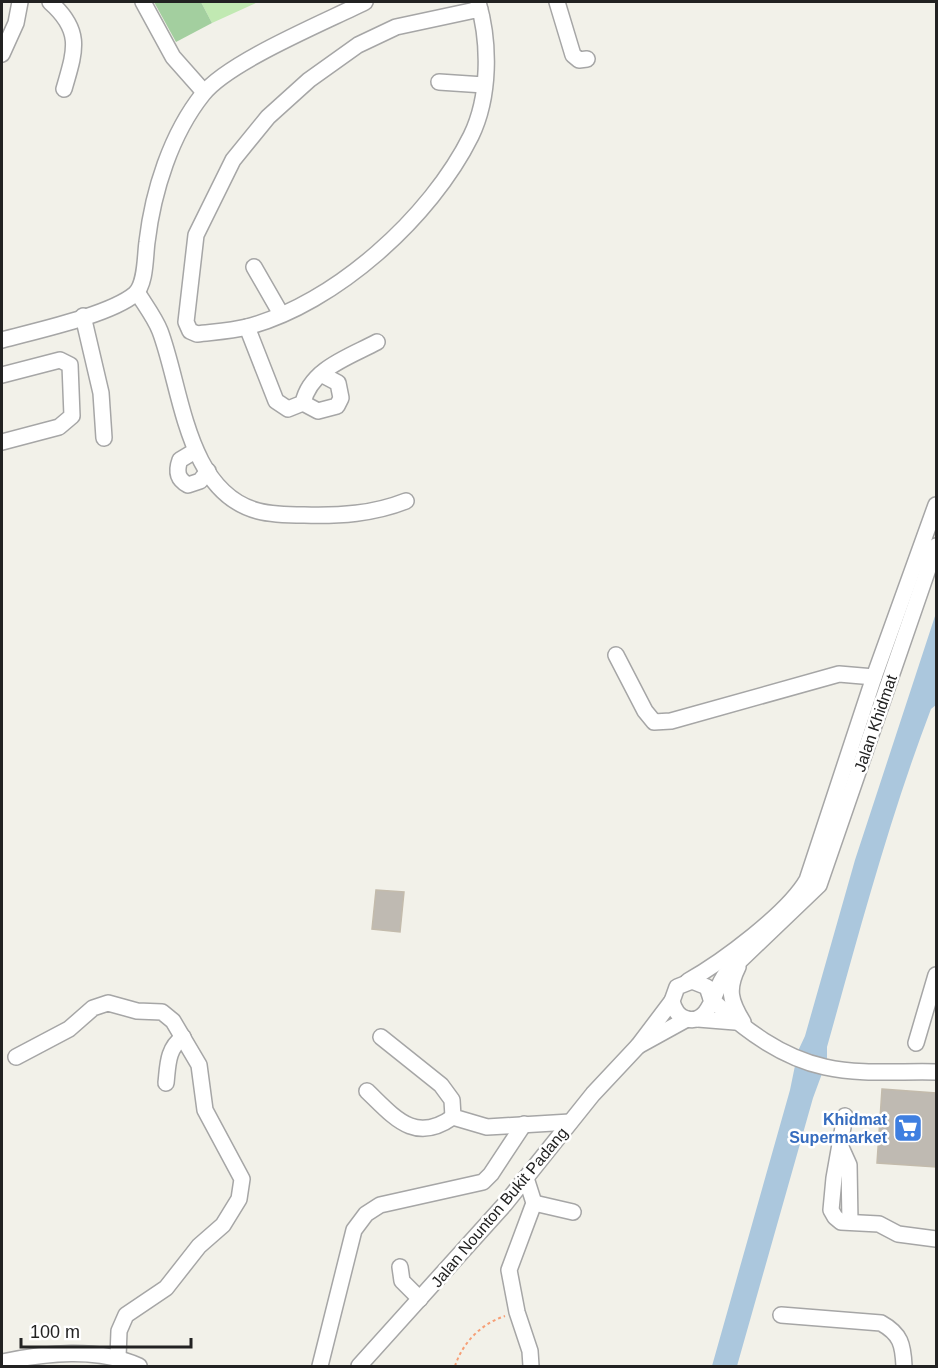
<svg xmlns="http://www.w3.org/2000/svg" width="938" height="1368" font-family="Arial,sans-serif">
<rect width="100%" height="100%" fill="#f2f1e9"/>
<polygon fill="#c1e9b2" points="201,2 258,2 212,23"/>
<polygon fill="#a3cf9f" points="154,2 201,2 212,23 176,42"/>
<path fill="#abc7dd" d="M936,613V705L931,709C889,819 859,933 827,1047V1060L813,1098L737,1366H712L790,1090L798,1051L805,1036L855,860Z"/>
<g fill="#bfbab2" stroke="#c3bbac" stroke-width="1.5">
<polygon points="376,890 404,892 400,932 372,929"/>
<polygon points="882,1089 936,1093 936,1167 877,1163"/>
</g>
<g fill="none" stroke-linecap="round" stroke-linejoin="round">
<g stroke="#a6a6a6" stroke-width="18">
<g id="minor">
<path d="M50,2C83,31 75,51 64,89"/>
<polyline points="143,2 173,57 204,92"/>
<path d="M478,2C490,43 490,97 471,136C431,217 335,304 247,327C231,331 213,332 197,334L190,331L186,322L196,235L233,160L268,117L309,80L358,45L396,27L480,9"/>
<polyline points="557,2 573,55 579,60 587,59"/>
<polyline points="2,54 16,23 20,2"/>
<polyline points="439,82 484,85"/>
<polyline points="254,267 281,314"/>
<path d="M137,292C145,305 155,318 160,331C182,389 186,492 258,511C273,515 289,515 304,515C340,516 373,514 406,501"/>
<polyline points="83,316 101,393 104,438"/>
<path d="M247,327L276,401L288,409L303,403C310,369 349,357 377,342"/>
<path d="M2,340C35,331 110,315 135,294C146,284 145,256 147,242C153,191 171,134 203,94C228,62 325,22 365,2"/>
<polyline points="2,375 60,360 70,365 72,416 59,427 2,442"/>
<polyline points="303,403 318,411 337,406 341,398 338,383 321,374"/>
<path d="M195,451L180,460C176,471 177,479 188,485L200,481L208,471"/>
<polyline points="616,655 645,711 654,722 671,721 839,674 874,677"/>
<path d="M738,967C727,989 730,1001 743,1022"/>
<path d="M688,981C722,962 788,913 807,880L874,677L936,505"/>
<path d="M711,999L707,987L692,981L677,987L672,1001C674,1009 678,1017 687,1019C710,1025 714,989 725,975L819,885L936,546"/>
<path d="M711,999C744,1029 780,1057 825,1067C861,1075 900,1071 936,1072"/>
<polyline points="698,1019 735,1022"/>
<polyline points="381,1037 441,1085 452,1100 453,1117 487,1127 570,1122"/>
<polyline points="916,1043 936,975"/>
<polyline points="638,1046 687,1019"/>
<polyline points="16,1057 69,1029 93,1008 108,1003 137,1011 162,1012 173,1021 199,1065 205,1110 242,1179 239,1199 223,1225 199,1246 166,1288 126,1315 119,1331 118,1357"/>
<path d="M166,1083C168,1065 167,1049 183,1037"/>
<path d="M367,1091C395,1118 415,1144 453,1117"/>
<polyline points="845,1116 834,1178 831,1210 835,1217 841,1222 879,1224 898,1234 936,1239"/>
<polyline points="840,1145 849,1165 850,1222"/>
<polyline points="526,1178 534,1203 509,1270 517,1312 530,1351 531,1366"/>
<polyline points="534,1203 573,1212"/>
<polyline points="400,1267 402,1281 420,1299"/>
<path d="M781,1315L881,1323C901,1334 903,1345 904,1366"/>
<path d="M2,1362C46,1353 97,1347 139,1366"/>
<polyline points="320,1366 354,1230 366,1214 380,1205 483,1182 491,1174 524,1124"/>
<polyline points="359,1366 505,1204 593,1094 638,1046 672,1001"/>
</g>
</g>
<path stroke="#f69f76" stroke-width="2" stroke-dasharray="3 3" stroke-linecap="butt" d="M455,1366C463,1342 481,1324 505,1316"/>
<use href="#minor" stroke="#fff" stroke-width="15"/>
</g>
<defs>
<g id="supermarket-square" transform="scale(1.5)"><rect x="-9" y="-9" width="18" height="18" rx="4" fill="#3f7fe0" stroke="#fff"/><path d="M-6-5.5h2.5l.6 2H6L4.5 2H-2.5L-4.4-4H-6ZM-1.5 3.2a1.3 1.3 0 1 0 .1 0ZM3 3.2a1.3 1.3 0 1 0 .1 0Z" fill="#fff"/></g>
</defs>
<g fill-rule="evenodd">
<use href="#supermarket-square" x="908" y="1128"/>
</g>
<g text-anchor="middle" stroke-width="5" stroke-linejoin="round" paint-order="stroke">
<g font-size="16" fill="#222" stroke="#fff">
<text transform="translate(875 723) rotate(-71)" y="6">Jalan Khidmat</text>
<text transform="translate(499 1207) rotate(-50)" y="6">Jalan Nounton Bukit Padang</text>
</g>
<g font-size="16" font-weight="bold" fill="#366cbe" stroke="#fff" text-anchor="end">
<text x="887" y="1125">Khidmat<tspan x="887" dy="18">Supermarket</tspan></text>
</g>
</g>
<rect width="938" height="1368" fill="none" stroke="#222222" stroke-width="6"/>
<path d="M21 1338v9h170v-9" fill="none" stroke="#222222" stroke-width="3"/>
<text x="30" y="1338" font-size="18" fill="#222222" stroke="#ffffff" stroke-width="4.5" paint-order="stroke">100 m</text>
</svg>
